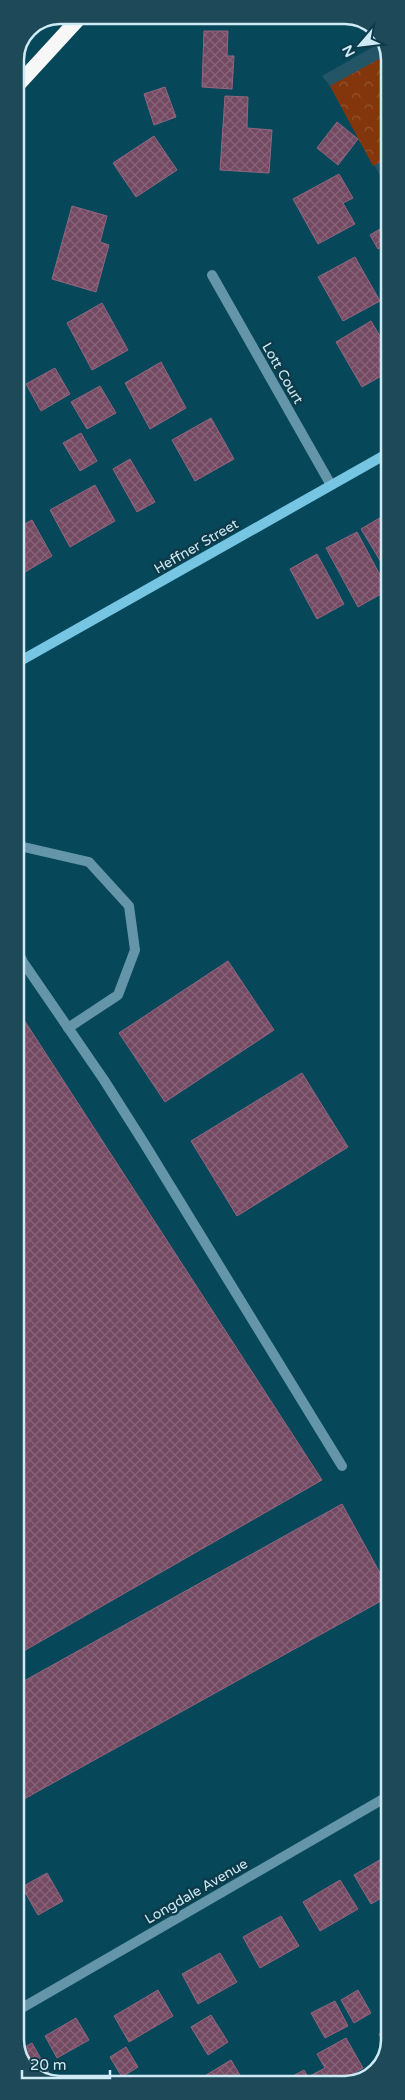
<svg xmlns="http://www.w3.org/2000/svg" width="405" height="2100" font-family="'Varela Round',sans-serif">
<defs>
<pattern id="park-crowns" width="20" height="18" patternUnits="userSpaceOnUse" patternTransform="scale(1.25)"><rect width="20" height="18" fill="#83360c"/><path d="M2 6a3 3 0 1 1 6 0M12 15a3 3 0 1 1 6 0" fill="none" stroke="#935330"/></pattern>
<pattern id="building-cross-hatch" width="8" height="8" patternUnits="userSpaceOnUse" patternTransform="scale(1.25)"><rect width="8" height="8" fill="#744a62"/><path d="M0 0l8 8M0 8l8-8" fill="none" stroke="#876479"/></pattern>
</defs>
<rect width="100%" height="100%" fill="#06475a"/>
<polygon fill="#235567" points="383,41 390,53 390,193 330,86 322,76"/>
<polygon fill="url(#park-crowns)" points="390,53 390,157 373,166 330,86"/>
<g fill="url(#building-cross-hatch)" stroke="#92667f">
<polygon points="204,31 228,31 227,56 234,56 232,89 202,87"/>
<polygon points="165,87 176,117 154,125 144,94"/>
<polygon points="225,96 248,97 247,128 272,130 269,173 220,170"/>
<polygon points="337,122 358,139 338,165 317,148"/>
<polygon points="154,136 177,170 136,197 113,163"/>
<polygon points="339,174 353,198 343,203 355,224 318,244 293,199"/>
<polygon points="72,206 107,216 100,242 109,245 96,292 52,279"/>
<polygon points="390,223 390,242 378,249 370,235"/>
<polygon points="355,257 380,301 343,321 318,277"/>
<polygon points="102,303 128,350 92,370 67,323"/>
<polygon points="371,321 390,353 390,371 362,387 336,342"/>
<polygon points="161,362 186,408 150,429 125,383"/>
<polygon points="55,368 70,394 41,411 26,384"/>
<polygon points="100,386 116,413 87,429 71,402"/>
<polygon points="211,418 234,459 195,481 172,440"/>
<polygon points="81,433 97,461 80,471 63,443"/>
<polygon points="130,459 155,502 137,512 113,469"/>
<polygon points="95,485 115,521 70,547 50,510"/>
<polygon points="390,512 390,564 384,567 361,529"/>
<polygon points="32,520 52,556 15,578 15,529"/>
<polygon points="357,532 388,590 358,607 326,548"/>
<polygon points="317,554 344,604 317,619 290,569"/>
<polygon points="228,961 274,1030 165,1102 119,1033"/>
<polygon points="15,1006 322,1480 15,1656"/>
<polygon points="302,1073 348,1147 237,1216 191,1141"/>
<polygon points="342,1504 390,1591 390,1596 15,1804 15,1686"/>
<polygon points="390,1854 390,1893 371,1904 354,1875"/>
<polygon points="47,1873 63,1901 38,1915 22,1887"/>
<polygon points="340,1880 358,1909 320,1931 303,1902"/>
<polygon points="281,1916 299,1946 260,1968 243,1937"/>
<polygon points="220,1953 237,1982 198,2004 182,1974"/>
<polygon points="158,1990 173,2016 129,2042 114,2016"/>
<polygon points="358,1990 371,2013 354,2023 341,2000"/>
<polygon points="335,2001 348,2026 325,2038 311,2013"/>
<polygon points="211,2015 228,2042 208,2055 191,2027"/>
<polygon points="76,2018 89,2040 57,2058 45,2036"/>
<polygon points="390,2028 390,2041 387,2049 379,2034"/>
<polygon points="346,2038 363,2068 334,2085 297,2085 293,2076 304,2070 308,2077 325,2068 317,2054"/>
<polygon points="32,2043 53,2080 49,2082 28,2072 18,2051"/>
<polygon points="126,2047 138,2067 122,2077 110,2057"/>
<polygon points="231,2060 246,2085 208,2085 203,2077"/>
</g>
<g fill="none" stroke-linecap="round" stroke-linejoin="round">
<g stroke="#6595a8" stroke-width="10">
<polyline points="15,845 89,862 129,906 135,950 118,995 68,1028"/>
<polyline points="15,946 23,962 104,1080 144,1143 342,1466"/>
</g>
<g stroke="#6595a8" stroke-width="10">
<polyline points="212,275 331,485"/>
<polyline points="15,2012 390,1795"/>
</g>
<polyline stroke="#75c5e3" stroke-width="10" points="15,664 390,452"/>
<polyline stroke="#f7f7f7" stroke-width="15" points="15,88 82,15"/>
</g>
<g text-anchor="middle" stroke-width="5" stroke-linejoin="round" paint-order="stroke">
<g font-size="14" fill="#ceeaf5" stroke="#0e3b4a">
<text transform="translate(283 373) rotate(60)" y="5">Lott Court</text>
<text transform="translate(196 546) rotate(-30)" y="5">Heffner Street</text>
<text transform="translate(196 1891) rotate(-30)" y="5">Longdale Avenue</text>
</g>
</g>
<path d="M0 0H405V2100H0ZM60 24H345A36 36 0 0 1 381 60V2040A36 36 0 0 1 345 2076H60A36 36 0 0 1 24 2040V60A36 36 0 0 1 60 24Z" fill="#1d4958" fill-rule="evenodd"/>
<path fill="none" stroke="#ceeaf5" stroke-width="2.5" d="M60 24H345A36 36 0 0 1 381 60V2040A36 36 0 0 1 345 2076H60A36 36 0 0 1 24 2040V60A36 36 0 0 1 60 24Z"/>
<g transform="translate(360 45) rotate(242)" stroke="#0e3b4a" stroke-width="4" paint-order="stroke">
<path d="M0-4L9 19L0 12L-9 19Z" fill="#ceeaf5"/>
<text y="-8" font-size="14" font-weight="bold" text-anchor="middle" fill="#ceeaf5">N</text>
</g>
<path d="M22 2070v8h88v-8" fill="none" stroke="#ceeaf5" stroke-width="2.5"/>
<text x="30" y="2070" font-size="15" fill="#ceeaf5" stroke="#0e3b4a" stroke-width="4" paint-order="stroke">20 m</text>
</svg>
